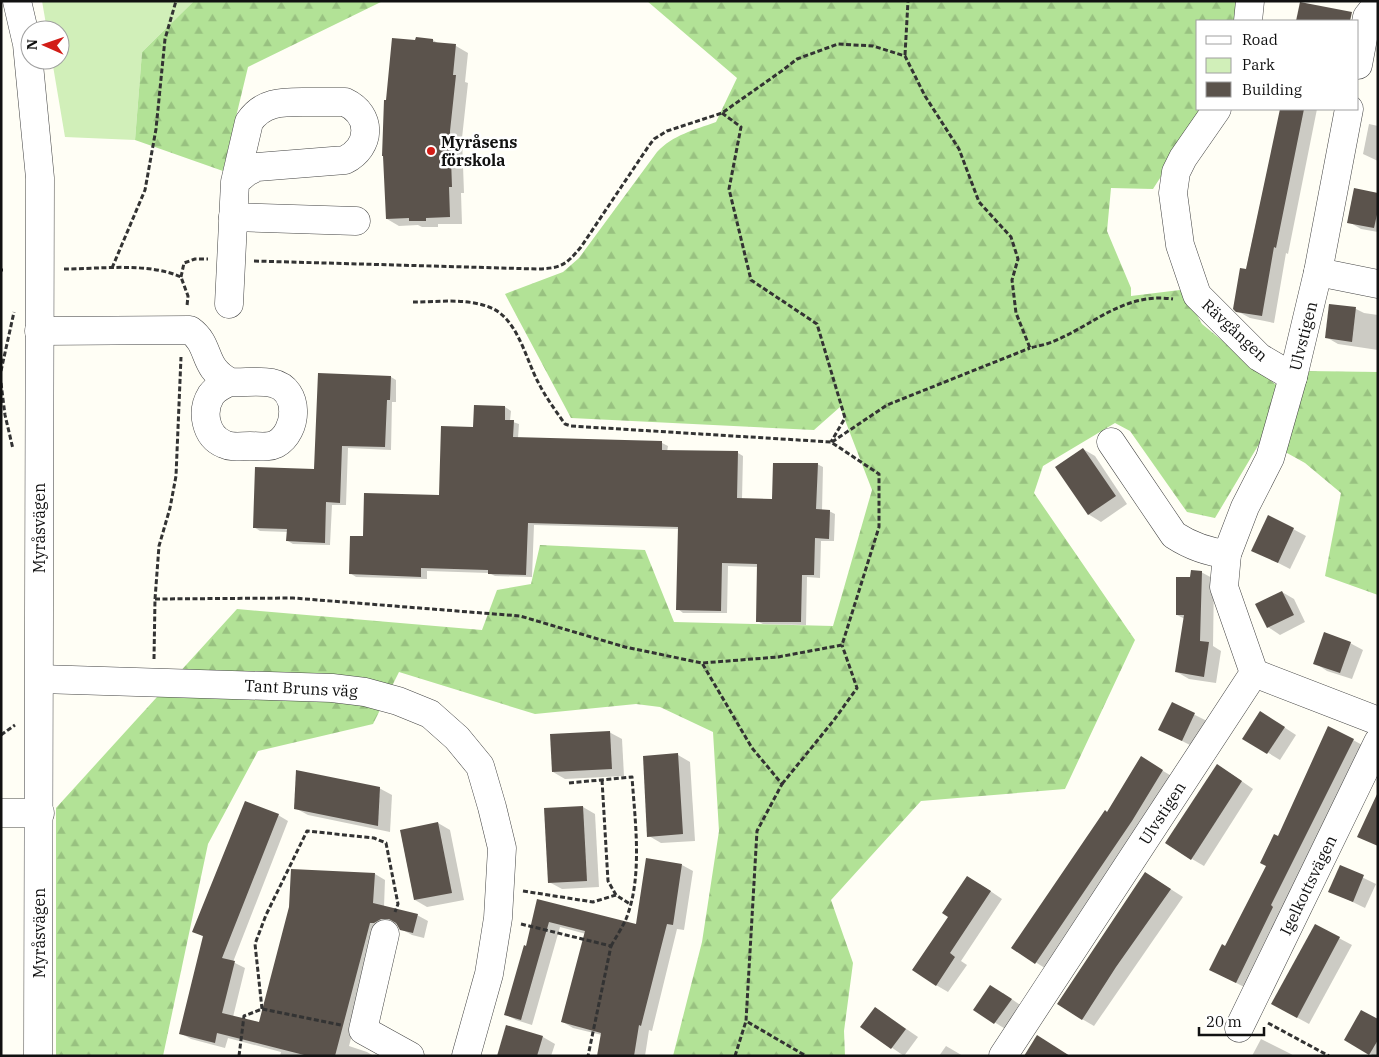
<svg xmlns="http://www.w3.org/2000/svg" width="1379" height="1057" font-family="'IBM Plex Serif',serif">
<defs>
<pattern id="forest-firs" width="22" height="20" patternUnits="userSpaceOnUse" patternTransform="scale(1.25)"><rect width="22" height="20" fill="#b2e296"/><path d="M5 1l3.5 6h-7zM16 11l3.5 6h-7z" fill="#98c180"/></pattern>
</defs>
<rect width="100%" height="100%" fill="#fffef5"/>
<polygon fill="#d1efb9" points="42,1 194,1 142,52 135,140 65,137 52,60 60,60 60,30 47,30"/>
<g fill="url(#forest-firs)">
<polygon points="194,1 383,1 248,67 223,171 135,140 142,52"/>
<path d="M647,1H1242L1236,21H1198V109H1204L1153,189L1111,188L1107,231L1131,288V296L1180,290L1189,301L1202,324L1275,384L1301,392L1307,371L1378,372V595L1325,576L1341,493L1305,463L1262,439L1215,518L1187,512L1130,431L1115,423L1043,466L1034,493L1135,640L1065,789L921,801L831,900L853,963L844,1031L845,1056H673L702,942L719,831L713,732L660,707L636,704L535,714L399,672L373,724L258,751L208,844L163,1056H56V808L237,609L482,630L497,590L531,584L540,545L645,550L674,622L833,626L872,490L840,407L814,430L571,418L505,294L563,272L579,258L657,152C673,135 694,130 716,122L737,78Z"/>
</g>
<g fill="#0003">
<polygon points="433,40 439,44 456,46 468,53 465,82 468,83 462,138 464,193 461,193 462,224 438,224 438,227 422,227 418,225 399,226 387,219 387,101 417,41"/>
<polygon points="1281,109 1317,109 1288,254 1286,253 1274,323 1250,318 1237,311"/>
<polygon points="1369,124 1378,126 1378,161 1363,154"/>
<polygon points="1378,194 1378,232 1361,229 1349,222"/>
<polygon points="1330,305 1356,309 1364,313 1378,315 1378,350 1338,344 1326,337"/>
<polygon points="391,377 396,380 396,402 392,402 391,450 348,448 346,505 332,505 330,545 293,544 288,541 288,532 260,531 254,527 315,470"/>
<polygon points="505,407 511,411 510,421 519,424 518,438 662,443 668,446 667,452 738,453 743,456 742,499 774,500 817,464 823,467 822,511 829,511 835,514 834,541 821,541 820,578 807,577 806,625 763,624 757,621 758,567 728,566 727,613 683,613 678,609 680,529 534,525 532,577 495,576 489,573 427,571 427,579 356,577 350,573 364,537 440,497 475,428"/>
<polygon points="1083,449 1095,456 1127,504 1101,522 1088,514"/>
<polygon points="1293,529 1306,536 1290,569 1253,550"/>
<polygon points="1201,572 1214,579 1213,646 1221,651 1216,683 1189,679 1177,672 1185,619 1177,615 1191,578"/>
<polygon points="1282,592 1294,599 1305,622 1280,635 1268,627"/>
<polygon points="1350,643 1363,650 1352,679 1327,671 1315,663"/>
<polygon points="1173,704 1207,721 1194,747 1160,730"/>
<polygon points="1273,720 1296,735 1280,760 1244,738"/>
<polygon points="609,732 622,739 624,776 565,779 553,772"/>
<polygon points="1353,740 1366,747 1248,989 1211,970 1226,947 1267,866 1278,838"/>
<polygon points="678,755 690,762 695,841 661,843 649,836"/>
<polygon points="1141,758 1175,778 1048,970 1013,948 1108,813"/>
<polygon points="1230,773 1253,789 1204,866 1192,859"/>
<polygon points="379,788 392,795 390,832 308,815 295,808"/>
<polygon points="583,807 595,814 599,887 562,889 549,882"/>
<polygon points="278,815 288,821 233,962 245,968 233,1017 260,1024 375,874 385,880 384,907 417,915 428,921 424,938 412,935 401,929 398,924 381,928 349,1046 367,1052 374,1056 280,1056 281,1052 228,1038 225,1048 191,1039 180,1033 204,937 193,931"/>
<polygon points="438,823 450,830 464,900 427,907 415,900"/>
<polygon points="682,865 693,871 684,930 677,929 652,1031 649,1030 645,1056 598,1056 602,1035 573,1028 563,1022 586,934 560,927 532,1025 516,1020 505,1014 527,947 538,901 637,926"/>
<polygon points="1341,867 1376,884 1365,908 1330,891"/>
<polygon points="1158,881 1183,897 1094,1026 1082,1019"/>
<polygon points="980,884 1002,899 961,961 967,965 948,992 936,985"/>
<polygon points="1316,926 1352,945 1309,1024 1285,1011"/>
<polygon points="1003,993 1023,1007 1007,1030 975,1010"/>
<polygon points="876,1008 918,1037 904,1056 862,1027"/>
<polygon points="1378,1021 1378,1056 1374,1056 1346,1040"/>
<polygon points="507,1026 543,1037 555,1044 551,1056 498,1056"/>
<polygon points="1261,1039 1291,1054 1294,1056 1252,1056"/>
<polygon points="946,1046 958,1053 963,1056 939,1056"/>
</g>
<g fill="#5b534c">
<polygon points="1300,2 1352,12 1350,21 1296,21"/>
<polygon points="416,37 433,39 433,42 456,44 453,75 456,75 450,131 452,187 449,187 450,217 426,218 426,221 409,221 409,218 386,219 383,156 382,156 384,100 386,100 392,38 415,40"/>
<polygon points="1280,109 1304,109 1276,248 1274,247 1262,316 1236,312 1233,309 1240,268 1246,269"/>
<polygon points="1354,188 1378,193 1378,210 1374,228 1347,223"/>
<polygon points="1329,304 1356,307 1352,342 1325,338"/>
<polygon points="318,373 391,376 390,400 387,400 385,447 342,446 340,503 326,502 325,543 286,541 287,529 253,528 255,467 314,469"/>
<polygon points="474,405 505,406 505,420 514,420 513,437 662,441 662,450 738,451 737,498 772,499 773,463 818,463 816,509 830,510 829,539 815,538 814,575 802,575 801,622 756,622 757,564 722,563 721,611 676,610 678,527 528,523 526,575 488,574 488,570 421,568 421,577 349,574 350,536 363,536 364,493 439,495 441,426 473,427"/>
<polygon points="1083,448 1116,496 1088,515 1055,467"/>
<polygon points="1268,515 1294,528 1278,563 1251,551"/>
<polygon points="1191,570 1202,571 1200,641 1209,642 1204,677 1175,672 1184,615 1176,615 1176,577 1190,577"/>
<polygon points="1282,591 1294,615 1267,628 1255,604"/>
<polygon points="1324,632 1351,642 1340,673 1313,664"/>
<polygon points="1172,702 1195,713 1182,741 1158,730"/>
<polygon points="1260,711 1285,727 1267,754 1242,739"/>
<polygon points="1328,726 1354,739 1271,905 1273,907 1236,983 1209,970 1222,944 1225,946 1266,866 1260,863 1274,834 1278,836"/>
<polygon points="610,731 612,769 552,772 550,734"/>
<polygon points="678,753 683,834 647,837 643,756"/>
<polygon points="1141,756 1163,770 1132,821 1035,964 1011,948 1105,810 1107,812"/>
<polygon points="1217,764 1242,781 1191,860 1165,843"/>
<polygon points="296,770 380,787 378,826 294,809"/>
<polygon points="1378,792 1378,846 1357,837"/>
<polygon points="245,801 279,814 222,958 235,961 222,1013 259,1022 289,907 291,869 375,873 373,903 418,914 413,933 400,930 396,923 389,919 381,919 374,923 370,923 335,1056 308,1056 217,1033 215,1043 179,1034 203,936 192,932"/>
<polygon points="583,806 587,881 548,883 544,808"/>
<polygon points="438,822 452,893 414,900 400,830"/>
<polygon points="646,858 682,864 673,925 667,924 641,1026 639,1025 634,1056 597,1056 601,1033 561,1022 585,931 549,922 521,1020 504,1015 524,945 526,946 537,899 636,924"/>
<polygon points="1340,865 1364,875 1353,902 1328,892"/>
<polygon points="1145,872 1171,889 1116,967 1082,1020 1057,1004"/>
<polygon points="967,876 991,891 950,953 955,957 936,986 912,970 948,917 942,913"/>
<polygon points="1315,924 1340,937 1297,1018 1271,1004"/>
<polygon points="990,985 1012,999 994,1024 973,1010"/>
<polygon points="875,1007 906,1029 891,1049 860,1027"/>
<polygon points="1361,1010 1378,1019 1378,1040 1369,1055 1344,1040"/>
<polygon points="506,1025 543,1036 537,1056 497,1056"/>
<polygon points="1037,1035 1070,1056 1024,1056"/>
</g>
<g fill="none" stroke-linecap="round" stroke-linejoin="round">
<g stroke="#444" stroke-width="29">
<g id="minor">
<polyline points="17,1 27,44 40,178 38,1056"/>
<polyline points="1248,21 1250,1"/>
<polyline points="1358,65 1367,17 1378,3"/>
<polyline points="1217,109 1183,158 1176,172 1173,193 1180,245 1197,295 1259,357 1293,377"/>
<polyline points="233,217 356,221"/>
<polyline points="1318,272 1378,284"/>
<path d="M229,304L235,182L249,122C263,101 283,102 306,102C319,102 332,102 345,102C373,115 371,147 345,160L257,167L247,172L235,182"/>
<path d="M39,331L190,330C212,346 201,367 230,382C223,385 216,388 211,395C201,411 205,436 224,444C232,448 241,446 250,446C259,446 268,448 276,444C298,432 301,389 272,383C259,380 243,383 230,382"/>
<path d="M1111,442L1174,535C1191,546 1207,552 1227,554"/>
<polyline points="1254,673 1378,721"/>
<polyline points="40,679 332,688 365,692 398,701 430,714 457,738 480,766 492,807 502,848 498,918 489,974 466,1056"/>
<polyline points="1,813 40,813"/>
<polyline points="385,934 363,1030 410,1056"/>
<polyline points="1239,1028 1378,742"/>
<polyline points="1003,1056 1254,673 1224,587 1227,554 1245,507 1270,458 1293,377 1318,272 1349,109"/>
</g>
</g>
<g stroke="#333" stroke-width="3" stroke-dasharray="5 2.5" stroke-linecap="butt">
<polyline points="905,55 908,1"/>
<polyline points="722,113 741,127 729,189 751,280 817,324 845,418 831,442"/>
<path d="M254,261L537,269C561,268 565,266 581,247L648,147L654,139L667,131L722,113L783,70L797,59L838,44L873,46L905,56L925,96L959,149L979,202L1011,237L1018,259L1012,280L1016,313L1030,348C1037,346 1045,345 1052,342C1094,325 1124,292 1173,299"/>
<polyline points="112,268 145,190 156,129 165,39 176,1"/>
<path d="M64,269C100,269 148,262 181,277L188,296L187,306"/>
<polyline points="1,270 3,270"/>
<polyline points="181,277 184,263 195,259 208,259"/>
<path d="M413,302C437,302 466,298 489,307C517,317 525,357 538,382C545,396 555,410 565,424L571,426L831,442L879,474V527L842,645L778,657L702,663"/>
<polyline points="1,371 14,312"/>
<polyline points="1,383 5,415 13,449"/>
<polyline points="832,442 887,405 1030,348"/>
<polyline points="155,599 293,598 520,616 625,647 702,663 752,748 782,784 757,831 746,1021 806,1056"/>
<polyline points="154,659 155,599 159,546 170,508 176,476 181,357"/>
<polyline points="1,735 15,725"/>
<polyline points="602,780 608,881 616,895 630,904"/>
<path d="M569,783L632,777C635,821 643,877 626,919C622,928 616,937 611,946"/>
<polyline points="782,784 834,720 857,688 842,645"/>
<polyline points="523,891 593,902 616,895"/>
<polyline points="521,924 611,946 588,1056"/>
<polyline points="262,1009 255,944 266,915 307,831 374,838 386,843 398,904 395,912"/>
<polyline points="1268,1023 1329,1056"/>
<polyline points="239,1056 244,1016 262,1009 341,1025"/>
<polyline points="735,1056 746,1021"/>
</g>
<use href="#minor" stroke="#fff" stroke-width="28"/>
</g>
<circle fill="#d21d17" stroke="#fff" stroke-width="2" cx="431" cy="151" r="5"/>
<g text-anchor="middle" stroke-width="5" stroke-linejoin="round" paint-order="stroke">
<g font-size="16" font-weight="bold" fill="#111" stroke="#fff" text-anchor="start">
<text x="441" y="148">Myråsens<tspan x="441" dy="18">förskola</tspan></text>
</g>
<g font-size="16" fill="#111" stroke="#fff">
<text transform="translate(1235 330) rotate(43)" y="6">Rävgången</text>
<text transform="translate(1303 336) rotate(-76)" y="6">Ulvstigen</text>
<text transform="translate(39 528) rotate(-90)" y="6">Myråsvägen</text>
<text transform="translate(301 688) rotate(3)" y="6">Tant Bruns väg</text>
<text transform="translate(1162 813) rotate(-57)" y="6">Ulvstigen</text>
<text transform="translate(1308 885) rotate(-64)" y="6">Igelkottsvägen</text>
<text transform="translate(39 933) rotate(-90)" y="6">Myråsvägen</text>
</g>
</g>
<rect width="1379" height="1057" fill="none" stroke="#111111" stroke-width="5"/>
<rect x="1196" y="20" width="162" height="90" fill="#ffffff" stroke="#a0a0a0"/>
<rect x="1206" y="36" width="25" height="8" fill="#ffffff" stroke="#a0a0a0"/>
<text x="1242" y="45" font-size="15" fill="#111111">Road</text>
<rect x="1206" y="58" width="25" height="15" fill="#d1efb9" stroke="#a0a0a0"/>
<text x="1242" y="70" font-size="15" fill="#111111">Park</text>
<rect x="1206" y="82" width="25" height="15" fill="#5b534c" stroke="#a0a0a0"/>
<text x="1242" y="95" font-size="15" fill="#111111">Building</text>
<g transform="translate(45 45) rotate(272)"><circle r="24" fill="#ffffff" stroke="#a0a0a0"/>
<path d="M0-4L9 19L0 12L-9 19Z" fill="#d21d17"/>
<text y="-8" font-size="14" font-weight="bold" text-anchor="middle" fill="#111111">N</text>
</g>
<path d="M1199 1027v8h65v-8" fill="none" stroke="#111111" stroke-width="2.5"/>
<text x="1206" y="1027" font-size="15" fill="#111111" stroke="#ffffff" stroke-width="4" paint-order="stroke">20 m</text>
</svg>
